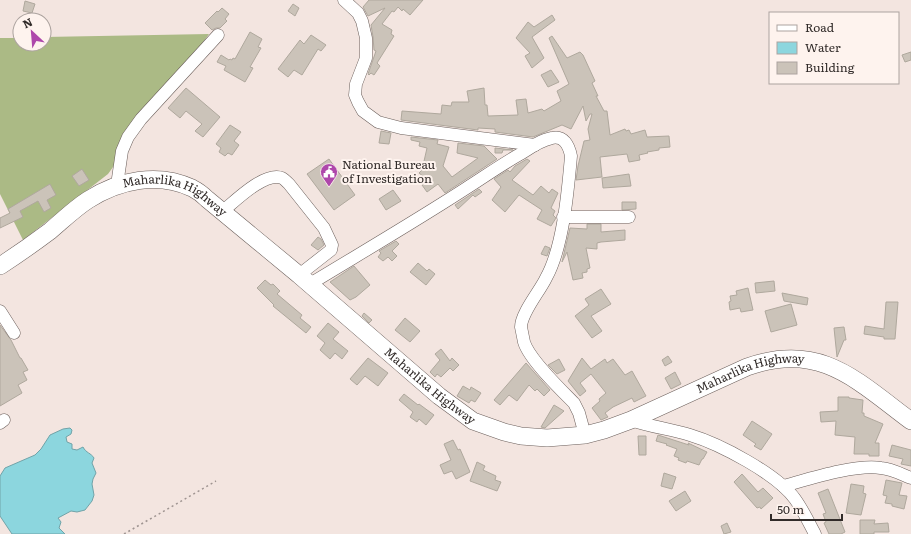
<svg xmlns="http://www.w3.org/2000/svg" width="911" height="534" font-family="Literata,serif">
<rect width="100%" height="100%" fill="#f3e5e0"/>
<polygon fill="#abba85" points="209,34 108,174 23,240 0,194 0,38 20,38 20,44 44,44 44,37"/>
<path fill="#8cd6de" stroke="#71a3a8" d="M70,428L72,430L71,434L66,437L67,442L72,444V449L77,450L83,447C86,453 91,453 94,458L92,463L96,473L93,479L92,484L94,495L92,501L85,510L77,512L71,511L58,518L61,522L59,528L65,534H12L0,516V476L5,468L35,455L41,449L50,435L63,429Z"/>
<g fill="#cbc3b9" stroke="#afa89d">
<polygon points="369,0 423,0 410,15 403,9 402,11 398,7 394,12 392,11 382,24 392,30 391,34 394,36 377,63 380,66 374,75 371,73 369,75 368,74 376,51 374,50 373,37 371,25 385,8 368,16 363,7"/>
<polygon points="25,1 35,4 32,13 23,11"/>
<polygon points="293,4 299,8 295,16 288,11"/>
<polygon points="222,8 229,14 225,19 227,21 220,28 216,28 212,30 205,23 217,11 218,12"/>
<polygon points="552,15 555,20 532,37 544,58 532,68 525,56 530,53 516,38 528,22 534,27"/>
<polygon points="250,32 262,39 258,47 261,48 250,67 253,68 245,82 224,70 226,66 217,62 221,55 229,60 230,59 232,60 233,58 235,59"/>
<polygon points="311,35 326,45 321,51 318,49 302,75 294,70 288,77 278,69 300,40 304,44"/>
<polygon points="552,36 567,58 580,52 583,55 595,81 592,83 598,96 596,96 604,111 607,111 610,135 625,129 626,131 629,130 631,134 645,130 647,137 669,136 670,147 659,148 659,150 647,152 648,153 639,155 640,160 629,162 627,154 600,157 602,177 576,180 578,166 584,141 590,140 588,129 592,114 590,114 586,121 583,106 571,129 562,125 533,137 495,132 495,129 478,128 478,130 401,120 402,111 441,114 442,105 451,106 452,102 469,102 467,91 484,88 485,105 487,105 488,116 518,115 516,100 526,99 528,113 542,109 544,111 561,101 557,91 569,84 549,38"/>
<polygon points="911,52 911,60 905,62 902,55"/>
<polygon points="551,70 559,82 548,87 541,75"/>
<polygon points="186,88 220,117 203,137 195,131 202,124 186,111 180,118 168,108"/>
<polygon points="230,125 241,132 234,141 239,145 232,155 228,153 225,156 219,152 221,148 216,144"/>
<polygon points="381,131 391,133 389,144 379,143"/>
<polygon points="411,137 438,140 437,144 449,147 443,166 452,177 478,158 457,153 458,143 484,146 497,159 445,193 438,184 427,192 422,185 429,181 419,173 422,170 427,148 419,146 420,142 411,140"/>
<polygon points="495,148 513,150 503,150 502,153 495,153"/>
<polygon points="329,159 355,195 334,210 307,174"/>
<polygon points="527,159 530,161 512,180 533,195 541,186 549,193 552,189 558,193 551,208 555,211 553,215 556,218 551,226 537,219 542,210 519,195 505,212 492,200 501,187 494,179 508,170 510,172 515,166"/>
<polygon points="82,169 89,180 79,186 72,176"/>
<polygon points="629,174 631,186 603,188 602,178"/>
<polygon points="50,184 56,195 47,200 51,208 44,212 38,201 20,211 23,217 0,228 0,218 10,213 8,209"/>
<polygon points="479,189 482,192 475,197 473,195 458,209 455,205"/>
<polygon points="393,190 401,201 386,210 379,199"/>
<polygon points="622,202 636,202 636,209 622,210"/>
<polygon points="587,224 601,224 601,232 625,230 625,240 601,242 597,243 597,249 586,248 590,268 587,269 587,272 582,273 583,278 573,280 567,252 562,262 570,228 587,229"/>
<polygon points="318,237 321,239 324,245 318,250 311,245"/>
<polygon points="396,241 399,244 392,251 397,256 392,261 388,257 383,261 378,257 381,253 379,251"/>
<polygon points="545,246 550,248 547,256 541,254"/>
<polygon points="418,263 427,271 429,269 435,274 426,285 410,272"/>
<polygon points="354,266 370,285 356,297 350,300 330,282"/>
<polygon points="265,280 271,285 273,284 280,291 277,294 302,315 300,318 311,327 306,333 273,306 274,305 257,288"/>
<polygon points="774,281 775,291 756,293 755,283"/>
<polygon points="748,288 753,310 741,312 740,308 730,310 729,302 731,301 730,296 737,295 736,291"/>
<polygon points="601,289 611,304 591,316 602,331 592,338 575,316 589,305 585,299"/>
<polygon points="782,293 808,298 807,305 784,301"/>
<polygon points="886,302 898,302 895,339 884,339 884,337 864,334 865,326 884,329"/>
<polygon points="791,304 797,325 771,332 765,311"/>
<polygon points="364,313 372,320 369,323 362,316"/>
<polygon points="405,318 420,331 410,342 395,330"/>
<polygon points="328,323 339,332 333,339 348,351 342,359 335,353 330,359 320,350 325,343 317,336"/>
<polygon points="0,325 11,340 20,358 21,358 28,370 23,372 27,380 18,385 22,393 0,406"/>
<polygon points="844,327 846,340 844,340 837,357 834,328"/>
<polygon points="441,349 450,361 452,358 459,365 453,371 450,368 441,377 437,374 435,377 430,372 440,360 435,354"/>
<polygon points="668,356 672,362 665,366 662,360"/>
<polygon points="368,358 388,373 378,386 365,376 357,385 350,379"/>
<polygon points="582,358 591,369 605,359 607,363 613,359 625,375 632,371 646,396 634,402 632,398 613,407 605,413 608,417 601,420 592,408 600,401 599,399 606,393 591,374 580,383 586,391 580,396 568,381"/>
<polygon points="559,359 565,370 557,374 548,365"/>
<polygon points="526,363 550,390 544,396 537,389 535,391 529,385 517,401 509,395 500,405 494,400"/>
<polygon points="675,372 681,384 671,389 665,378"/>
<polygon points="463,386 470,390 471,387 481,393 475,402 471,400 469,403 457,396"/>
<polygon points="404,394 418,405 419,404 434,415 426,425 419,419 417,422 410,417 413,412 399,400"/>
<polygon points="838,397 849,397 849,398 863,400 862,413 864,413 864,416 883,424 875,443 879,443 879,456 869,456 869,454 854,454 855,437 835,435 836,421 821,422 820,412 838,411"/>
<polygon points="554,405 564,411 545,428 541,427"/>
<polygon points="752,421 772,434 761,450 754,446 756,444 743,435"/>
<polygon points="658,435 689,445 688,443 707,452 703,459 702,459 699,465 687,461 686,463 678,460 679,458 674,456 677,449 666,445 667,444 656,441"/>
<polygon points="638,436 646,436 646,455 639,455"/>
<polygon points="453,440 458,450 460,449 470,472 456,479 452,471 444,474 440,465 451,460 444,444"/>
<polygon points="892,445 911,450 911,466 901,464 903,459 889,456"/>
<polygon points="477,462 485,466 483,470 496,476 495,480 501,482 497,491 470,481"/>
<polygon points="664,473 676,477 672,489 661,486"/>
<polygon points="742,474 758,492 763,488 773,498 761,509 760,507 757,508 734,482"/>
<polygon points="886,480 902,483 899,495 907,496 904,509 892,506 892,504 885,503 887,496 883,495"/>
<polygon points="851,484 864,486 863,493 866,494 861,515 846,513"/>
<polygon points="828,489 845,532 841,534 829,534 824,523 826,522 823,514 826,513 818,493"/>
<polygon points="685,491 691,501 676,511 669,501"/>
<polygon points="860,520 875,520 874,524 888,523 889,532 874,532 874,534 860,534"/>
<polygon points="727,523 731,532 724,534 721,526"/>
</g>
<g fill="none" stroke-linecap="round" stroke-linejoin="round">
<g stroke="#6b5f5b" stroke-width="13">
<g id="minor">
<polyline points="344,0 358,13 362,21 366,38 366,58 356,84 355,95 358,102 363,111 378,122 401,128 535,145"/>
<polyline points="117,185 122,151 128,137 141,119 218,35"/>
<path d="M223,211C235,201 265,171 282,178C284,179 287,182 289,184L324,228L332,245L331,250L299,275"/>
<polyline points="563,217 629,217"/>
<path d="M310,284C361,253 414,222 465,189C484,177 502,164 522,153C531,147 541,140 552,138C564,135 569,146 571,156C568,191 563,248 546,278C540,291 521,313 521,327C522,332 523,337 524,342C529,359 561,390 574,403L579,413L585,435"/>
<polyline points="0,311 14,333"/>
<path d="M631,420C651,427 671,429 690,435C720,444 777,474 795,499C803,510 809,523 815,534"/>
<polyline points="0,423 4,420"/>
<path d="M783,486C809,479 855,464 881,468C892,469 901,474 911,478"/>
</g>
</g>
<g stroke="#6b5f5b" stroke-width="18">
<g id="highway">
<path id="s1" d="M0,266C17,255 34,243 50,231C62,221 74,209 88,200C119,180 158,172 192,188C198,191 203,195 207,199L299,275L439,396L473,421L504,432L521,436L547,438L585,435L604,430L631,420L747,367C820,341 856,380 911,421"/>
</g>
</g>
<polyline stroke="#9f9491" stroke-width="1.5" stroke-dasharray="2 3" stroke-linecap="butt" points="124,534 216,481"/>
<use href="#minor" stroke="#fff" stroke-width="12"/>
<use href="#highway" stroke="#fff" stroke-width="17"/>
</g>
<defs>
<g id="civic-pin" transform="scale(0.9)"><path d="M0 17L-7.5 6A9.5 9.5 0 1 1 7.5 6Z" fill="#ae47ab" stroke="#fef3ee"/><path d="M-.6-6.5H3V-4.5H.6V-3L4-1V1h2V6H-6V1h2V-1L-.6-3ZM-1.2 2.5V6h2.4V2.5Z" fill="#fff"/></g>
</defs>
<g fill-rule="evenodd">
<use href="#civic-pin" x="329" y="172"/>
</g>
<g text-anchor="middle" stroke-width="4" stroke-linejoin="round" paint-order="stroke">
<g font-size="12" fill="#312b29" stroke="#fef3ee" text-anchor="start">
<text x="342" y="169">National Bureau<tspan x="342" dy="14">of Investigation</tspan></text>
</g>
<g font-size="12" fill="#312b29" stroke="#fef3ee">
<text dy="4" stroke="none"><textPath href="#s1" startOffset="205">Maharlika Highway</textPath></text>
<text dy="4" stroke="none"><textPath href="#s1" startOffset="877">Maharlika Highway</textPath></text>
<text dy="4" stroke="none"><textPath href="#s1" startOffset="529">Maharlika Highway</textPath></text>
</g>
</g>
<rect x="769" y="12" width="130" height="72" fill="#fef3ee" stroke="#aca39f"/>
<rect x="777" y="25" width="20" height="6" fill="#ffffff" stroke="#aca39f"/>
<text x="805" y="32" font-size="12" fill="#312b29">Road</text>
<rect x="777" y="42" width="20" height="12" fill="#8cd6de" stroke="#aca39f"/>
<text x="805" y="52" font-size="12" fill="#312b29">Water</text>
<rect x="777" y="62" width="20" height="12" fill="#cbc3b9" stroke="#aca39f"/>
<text x="805" y="72" font-size="12" fill="#312b29">Building</text>
<g transform="translate(32 32) rotate(334)"><circle r="19" fill="#fef3ee" stroke="#aca39f"/>
<path d="M0-3L7 15L0 10L-7 15Z" fill="#ae47ab"/>
<text y="-6" font-size="11" font-weight="bold" text-anchor="middle" fill="#312b29">N</text>
</g>
<path d="M771 514v6h71v-6" fill="none" stroke="#312b29" stroke-width="2"/>
<text x="777" y="514" font-size="12" fill="#312b29" stroke="#fef3ee" stroke-width="3" paint-order="stroke">50 m</text>
</svg>
